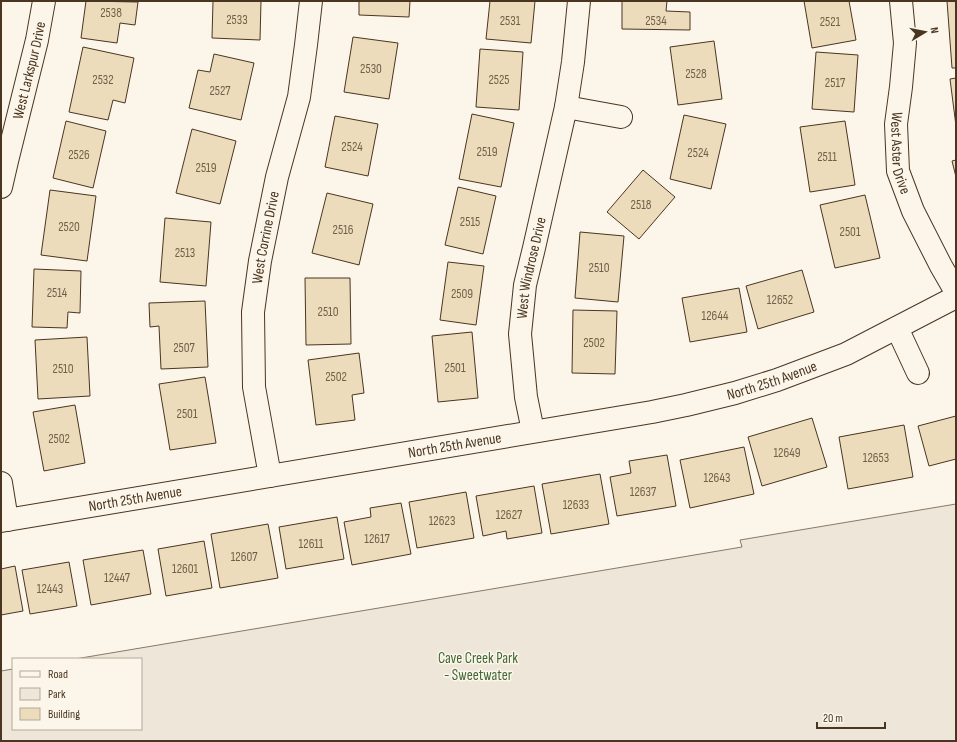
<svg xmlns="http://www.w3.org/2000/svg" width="957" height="742" font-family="'Sofia Sans Condensed',sans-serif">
<rect width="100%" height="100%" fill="#fbf6e9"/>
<polygon fill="#ede6d9" stroke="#887966" points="956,504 956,741 1,741 1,671 13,669 13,729 141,729 141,659 75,659 742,547 740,540"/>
<g fill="#ecdcbc" stroke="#4a3520">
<polygon points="86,1 138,2 135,25 120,23 117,43 81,38"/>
<polygon points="213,1 261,1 260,40 212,38"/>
<polygon points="359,1 410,1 409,17 359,15"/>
<polygon points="490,1 535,1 531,43 486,39"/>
<polygon points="622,1 667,1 666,11 690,12 690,30 622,29"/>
<polygon points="804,1 849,1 856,40 812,48"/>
<polygon points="947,1 956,1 956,68 952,68"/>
<polygon points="353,37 398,43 389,99 344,92"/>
<polygon points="714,41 722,99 678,105 670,47"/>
<polygon points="83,47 134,58 125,103 113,100 108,120 69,112"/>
<polygon points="480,49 523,52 519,110 476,107"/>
<polygon points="816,52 858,55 854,112 812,109"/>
<polygon points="214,54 254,63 241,120 189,108 198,70 210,72"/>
<polygon points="956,78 956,126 950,79"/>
<polygon points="472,114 514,123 501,187 459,179"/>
<polygon points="684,115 726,124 711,189 670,179"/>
<polygon points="335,116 378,124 368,176 325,167"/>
<polygon points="66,121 106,131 93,188 53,178"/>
<polygon points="845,121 855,185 810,192 800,127"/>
<polygon points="192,129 236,141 220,204 176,193"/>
<polygon points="956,160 956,177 952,161"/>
<polygon points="643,170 675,197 639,239 607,212"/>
<polygon points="458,187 496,196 483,254 445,245"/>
<polygon points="50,190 96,196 87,261 41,255"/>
<polygon points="327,193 373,204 359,265 312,253"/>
<polygon points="865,195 880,258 835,268 820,205"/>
<polygon points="165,218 211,222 206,286 160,282"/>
<polygon points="580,232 624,236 618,302 575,298"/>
<polygon points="448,262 484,266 476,325 440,320"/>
<polygon points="34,269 81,271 80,313 68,312 67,328 32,327"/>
<polygon points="802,270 814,312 758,329 746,286"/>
<polygon points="305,278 350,278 351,344 306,345"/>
<polygon points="739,288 747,332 690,342 682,298"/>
<polygon points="205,301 208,367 161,369 159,326 150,327 149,303"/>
<polygon points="573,310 617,311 615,374 572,373"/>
<polygon points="472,332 478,398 438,402 432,336"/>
<polygon points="87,337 90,396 38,399 35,340"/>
<polygon points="359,353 364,393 352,395 355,420 316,425 308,360"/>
<polygon points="205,377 216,443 170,450 159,384"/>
<polygon points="75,405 85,463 44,471 33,412"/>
<polygon points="956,416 956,459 929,466 918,426"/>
<polygon points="812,418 827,467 762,486 748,437"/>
<polygon points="904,425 913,477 848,489 839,437"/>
<polygon points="744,447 754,494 690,508 680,460"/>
<polygon points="667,455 676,506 617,516 610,477 631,473 629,461"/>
<polygon points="600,474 609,524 551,534 542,484"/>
<polygon points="534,486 542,533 507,539 506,531 483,536 476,496"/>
<polygon points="466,492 474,538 417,548 409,502"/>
<polygon points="401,503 411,554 352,565 344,522 371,517 370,508"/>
<polygon points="337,517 344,559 286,569 279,527"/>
<polygon points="268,524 278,578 220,588 211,534"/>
<polygon points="204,541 212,588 166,596 158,549"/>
<polygon points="143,550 151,594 91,605 83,560"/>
<polygon points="69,562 77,606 30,614 22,570"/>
<polygon points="15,566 23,611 1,615 1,569"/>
</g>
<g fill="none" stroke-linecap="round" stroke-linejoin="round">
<g stroke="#4a3520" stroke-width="24">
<g id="minor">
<path id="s1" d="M901,1L905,43L901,87L896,124L898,171L913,211L941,266L956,292"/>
<polyline points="566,107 621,117"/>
<path id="s2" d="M1,187L7,161L37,40L44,1"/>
<polyline points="897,328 918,373"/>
<path id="s3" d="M533,431L526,397L520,334L525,285L534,248L566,107L573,62L579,1"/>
<path id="s4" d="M270,476L254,387L253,312L260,261L277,177L299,97L306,45L311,1"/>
<polyline points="1,483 7,520"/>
<path id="s5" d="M1,521L652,412L686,405L735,393L777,380L846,354L956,297"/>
</g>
</g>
<use href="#minor" stroke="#fbf6e9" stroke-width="22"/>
</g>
<g text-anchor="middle" stroke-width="3" stroke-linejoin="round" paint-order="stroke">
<g font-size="13" fill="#725f47">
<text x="111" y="17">2538</text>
<text x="237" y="24">2533</text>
<text x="510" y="25">2531</text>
<text x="656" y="25">2534</text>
<text x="830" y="26">2521</text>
<text x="371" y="73">2530</text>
<text x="696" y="78">2528</text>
<text x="103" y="84">2532</text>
<text x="499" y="84">2525</text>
<text x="835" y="87">2517</text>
<text x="220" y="95">2527</text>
<text x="352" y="151">2524</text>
<text x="487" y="156">2519</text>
<text x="698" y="157">2524</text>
<text x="79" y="159">2526</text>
<text x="827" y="161">2511</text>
<text x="206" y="172">2519</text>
<text x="641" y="209">2518</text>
<text x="470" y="226">2515</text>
<text x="69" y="231">2520</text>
<text x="343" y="234">2516</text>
<text x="850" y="236">2501</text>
<text x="185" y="257">2513</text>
<text x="599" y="272">2510</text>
<text x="57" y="297">2514</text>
<text x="462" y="298">2509</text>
<text x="780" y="304">12652</text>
<text x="328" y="316">2510</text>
<text x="715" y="320">12644</text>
<text x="594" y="347">2502</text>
<text x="184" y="352">2507</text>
<text x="455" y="372">2501</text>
<text x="63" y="373">2510</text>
<text x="336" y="381">2502</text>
<text x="187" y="418">2501</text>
<text x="59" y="443">2502</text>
<text x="787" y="457">12649</text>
<text x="876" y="462">12653</text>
<text x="717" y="482">12643</text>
<text x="643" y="496">12637</text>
<text x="576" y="509">12633</text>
<text x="509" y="519">12627</text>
<text x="442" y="525">12623</text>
<text x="377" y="543">12617</text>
<text x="311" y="548">12611</text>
<text x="244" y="561">12607</text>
<text x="185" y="573">12601</text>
<text x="117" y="582">12447</text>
<text x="50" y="593">12443</text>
</g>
<g font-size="15" fill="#4a3520" stroke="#fbf6e9">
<text dy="5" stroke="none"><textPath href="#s2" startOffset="120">West Larkspur Drive</textPath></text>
<text dy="5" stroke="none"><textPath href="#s1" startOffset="153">West Aster Drive</textPath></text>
<text dy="5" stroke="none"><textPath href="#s4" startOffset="241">West Corrine Drive</textPath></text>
<text dy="5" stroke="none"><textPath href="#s3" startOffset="165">West Windrose Drive</textPath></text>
<text dy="5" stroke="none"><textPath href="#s5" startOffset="784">North 25th Avenue</textPath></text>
<text dy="5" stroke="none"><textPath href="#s5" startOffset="460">North 25th Avenue</textPath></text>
<text dy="5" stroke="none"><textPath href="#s5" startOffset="136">North 25th Avenue</textPath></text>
</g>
<g font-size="15" fill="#436837" stroke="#fbf6e9">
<text x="478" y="663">Cave Creek Park<tspan x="478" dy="17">- Sweetwater</tspan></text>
</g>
</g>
<rect width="957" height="742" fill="none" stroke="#4a3520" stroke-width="4"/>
<rect x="12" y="658" width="130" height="72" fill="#fbf6e9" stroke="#b4a999"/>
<rect x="20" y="671" width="20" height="6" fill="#fbf6e9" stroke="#b4a999"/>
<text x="48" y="678" font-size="12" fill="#4a3520">Road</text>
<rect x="20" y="688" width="20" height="12" fill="#ede6d9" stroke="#b4a999"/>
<text x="48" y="698" font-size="12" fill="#4a3520">Park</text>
<rect x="20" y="708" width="20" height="12" fill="#ecdcbc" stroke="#b4a999"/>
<text x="48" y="718" font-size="12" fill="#4a3520">Building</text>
<g transform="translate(925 32) rotate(80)" stroke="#fbf6e9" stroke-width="3" paint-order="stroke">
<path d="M0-3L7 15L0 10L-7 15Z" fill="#4a3520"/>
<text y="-6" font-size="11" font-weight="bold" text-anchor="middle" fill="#4a3520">N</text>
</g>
<path d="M817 722v6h68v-6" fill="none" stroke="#4a3520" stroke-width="2"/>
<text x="823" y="722" font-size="12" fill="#4a3520" stroke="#fbf6e9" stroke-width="3" paint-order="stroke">20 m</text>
</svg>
